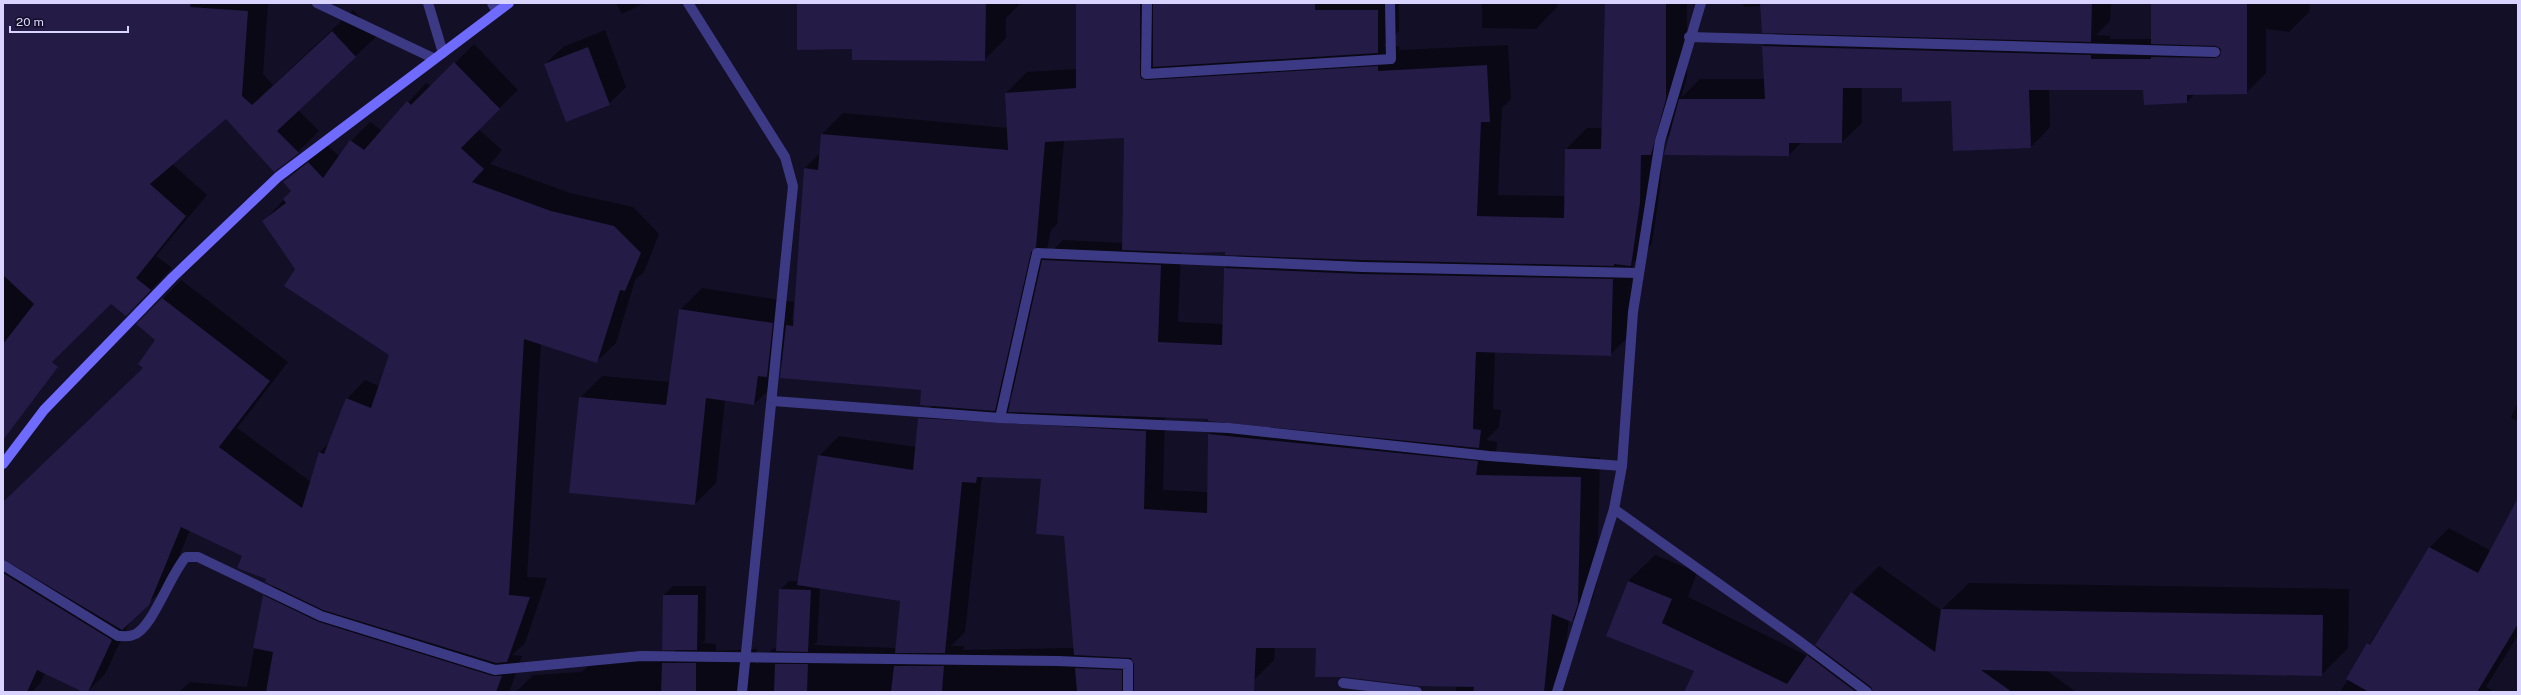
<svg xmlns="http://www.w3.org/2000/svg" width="2521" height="695" font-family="'Public Sans',sans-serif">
<rect width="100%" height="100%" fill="#130f26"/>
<g fill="#0007" fill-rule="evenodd">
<polygon points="3,3 268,3 263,74 273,85 353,10 377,36 298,110 319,131 298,152 226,118 172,164 207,195 156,256 172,268 147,294 111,303 3,399"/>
<polygon points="616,3 644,3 622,14"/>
<polygon points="798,3 1021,3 1006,18 1006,38 984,60 853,48"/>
<path d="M1077,3H1399V31L1383,46H1399V50L1508,45L1511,99L1502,108L1498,195L1565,196L1566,149L1587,128H1602L1606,3H1687V77L1681,98L1700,79H1765L1763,46L1777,32L1762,6L1744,7L1743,3H2111L2110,21L2096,35L2110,36V39H2152V3H2310L2309,12L2289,32L2266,29V73L2246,93H2196L2187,102L2145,104L2144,89H2049L2050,127L2031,147L1952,100L1903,87H1862V123L1842,142H1802L1789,155L1671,134L1662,144L1661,181L1652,244L1633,263L1630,335L1610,355L1495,352L1493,409L1501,410L1499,427L1486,440L1497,442L1496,455L1600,457L1597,583L1592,601L1572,621L1569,619L1562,680L1555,692H1456V686L1317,647H1275L1274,660L1254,680L1210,692H516L533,675L582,672L592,662L669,657L677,649L664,595L673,586H706L705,640L702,643L716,644V651L757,649L756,665L772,649L777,648L780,590L789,581H799L819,456L839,436L916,447L919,419L933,405L922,389L783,360L778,365L776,383L754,404L725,400L716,483L695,504L580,398L602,376L670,382L680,310L702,288L794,302L792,320L795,317L805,168L820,153L822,134L843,113L1008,128L1006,93L1027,72L1077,69ZM1125,137L1123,243L1063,240L1045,258L1051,230L1057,224L1064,140ZM1226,251L1239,254L1225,268L1224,324L1178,322L1181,252ZM1014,391L1011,403L1002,402ZM1165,416L1209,418L1222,421L1209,434L1208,492L1163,490ZM982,476L1042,478L1065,535L1074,648L963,650L964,646H951L965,632ZM820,587L901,600L896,648L813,645L817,642Z"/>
<polygon points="1482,3 1557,3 1557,7 1536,29 1482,28"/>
<polygon points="605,30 626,87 609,104 545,64 563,47"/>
<polygon points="474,44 518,90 478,129 502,150 490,164 570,193 633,207 659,234 644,272 635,280 616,343 597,361 541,343 527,577 547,578 525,643 512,655 522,656 510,690 508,692 179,692 190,682 247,687 264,596 274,585 243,556 190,530 167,585 130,621 105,674 87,692 45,673 41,682 32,692 3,692 3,524 144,368 157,340 163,299 181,280 288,362 237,428 311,482 319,453 329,443 347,399 365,380 379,386 390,354 297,269 263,222 292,191 284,182 303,163 327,145 340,157 351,141 370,122 382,131 426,83 431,87"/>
<polygon points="2518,402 2518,421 2511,418"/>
<polygon points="2518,517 2518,635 2486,687 2492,690 2490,692 2340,692 2430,547 2449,528 2491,551"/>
<polygon points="1655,555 1697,572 1688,597 1808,656 1818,646 1852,593 1879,566 1941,610 1969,583 2349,589 2348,648 2321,675 2046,670 2076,692 1685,692 1696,670 1628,581"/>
</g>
<g fill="#241b47">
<polygon points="3,3 191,3 190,7 248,11 242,96 252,105 332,31 356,57 277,131 299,153 274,172 226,119 150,184 186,216 136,278 151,290 126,316 111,304 52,362 58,367 3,440 3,344 34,304 3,275"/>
<polygon points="797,3 986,3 985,61 852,60 852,49 797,50"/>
<polygon points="1076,3 1140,3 1140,74 1141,78 1146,80 1378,66 1378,71 1487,65 1490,122 1481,122 1477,216 1564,218 1565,149 1601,149 1605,3 1666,3 1666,99 1651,155 1641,155 1640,203 1631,266 1614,264 1614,266 1362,260 1225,255 1225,252 1195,253 1122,250 1124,138 1045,142 1036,247 1031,252 995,411 920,405 921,390 780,378 786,325 793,326 804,168 818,170 821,134 1008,150 1005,93 1076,88"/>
<polygon points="1153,3 1315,3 1315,10 1378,10 1378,53 1153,67"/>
<polygon points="1760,3 2092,3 2091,42 1762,33"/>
<polygon points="2151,3 2247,3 2247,94 2187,95 2187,103 2144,105 2143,90 2029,90 2031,148 1953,151 1951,101 1902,102 1902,88 1843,88 1842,143 1789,143 1789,156 1664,155 1679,99 1765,99 1762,46 2091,55 2091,59 2151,59 2151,57 2215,58 2220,56 2221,49 2216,46 2151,44"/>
<polygon points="588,47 610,105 566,122 544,64"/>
<polygon points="454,62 500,109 461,148 484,169 472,182 551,211 614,226 641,253 625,291 620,290 597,363 524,339 509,595 530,597 507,662 496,663 323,610 265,582 266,579 237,568 242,556 181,527 149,605 122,630 3,559 3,502 143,368 138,364 155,340 136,324 162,298 270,381 219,447 302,508 319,452 324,454 346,398 371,408 389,355 284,286 295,269 262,221 286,203 283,199 291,191 283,182 308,162 323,178 350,140 364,150 407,101 411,105"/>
<polygon points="1042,260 1161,265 1158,342 1222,345 1224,268 1362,274 1613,279 1611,356 1476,352 1473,429 1481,430 1479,448 1208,421 1208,419 1008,412"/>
<polygon points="679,309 773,323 767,377 758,376 754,405 706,398 695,505 569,493 579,397 666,405"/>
<polygon points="918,418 1146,431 1144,509 1207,513 1208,434 1478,461 1476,475 1581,477 1578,604 1572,622 1552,614 1544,692 1473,692 1474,687 1418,686 1344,677 1315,677 1316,648 1256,648 1254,692 1134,692 1134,664 1131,658 1074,655 1064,536 1036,534 1041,479 977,477 976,483 962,482 945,653 895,653 900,601 797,585 818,455 913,470"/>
<polygon points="2518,498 2518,624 2477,692 2369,692 2346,679 2367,643 2370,645 2429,547 2478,573"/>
<polygon points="3,573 112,640 88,692 83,692 37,670 27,692 3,692"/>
<polygon points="1628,581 1672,599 1662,623 1787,684 1807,655 1856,692 1684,692 1694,671 1606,636"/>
<polygon points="779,589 811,590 808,652 776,651"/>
<polygon points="1851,592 1935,652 1941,609 2323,615 2322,676 1981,670 2012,692 1873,692 1871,687 1815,645"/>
<polygon points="263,595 319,622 493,676 502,676 496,692 266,692 273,652 253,648"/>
<polygon points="663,595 698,595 697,650 662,650"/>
<polygon points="662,663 696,663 696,692 661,692"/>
<polygon points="775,664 808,664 807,692 774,692"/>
<polygon points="894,666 944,666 942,692 891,692"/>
<polygon points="1075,668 1122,670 1122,692 1077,692"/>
</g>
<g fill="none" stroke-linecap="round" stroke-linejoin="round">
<g stroke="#3d3a85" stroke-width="10">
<polyline points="317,3 433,58"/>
<polyline points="428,3 443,53"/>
<polyline points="492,3 497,12"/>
<polyline points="688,3 785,157 793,186 742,692"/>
<polyline points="1147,3 1146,74 1391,59 1390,3"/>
<polyline points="1689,37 2215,52"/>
<polyline points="773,401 1000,418 1229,428 1489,456 1622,466"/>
<polyline points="1000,418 1037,253 1362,267 1639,273"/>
<polyline points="1614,509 1795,638 1867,692"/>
<path d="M3,565L118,636C122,636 128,637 133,635C152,630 170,574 186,557H198L321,616L495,670L641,656L1058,661L1128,664V692"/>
<polyline points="1343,683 1417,692"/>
<polyline points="1557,692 1614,509 1622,466 1633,312 1660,141 1701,3"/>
</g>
<polyline stroke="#6f6bff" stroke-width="10" points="3,464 44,410 173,277 278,177 509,3"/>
</g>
<rect width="2521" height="695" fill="none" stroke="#d9d4ff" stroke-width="8"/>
<path d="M10 26v6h118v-6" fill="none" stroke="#d9d4ff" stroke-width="2"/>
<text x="16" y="26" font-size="12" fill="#d9d4ff" stroke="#130f26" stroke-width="3" paint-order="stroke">20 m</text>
</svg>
